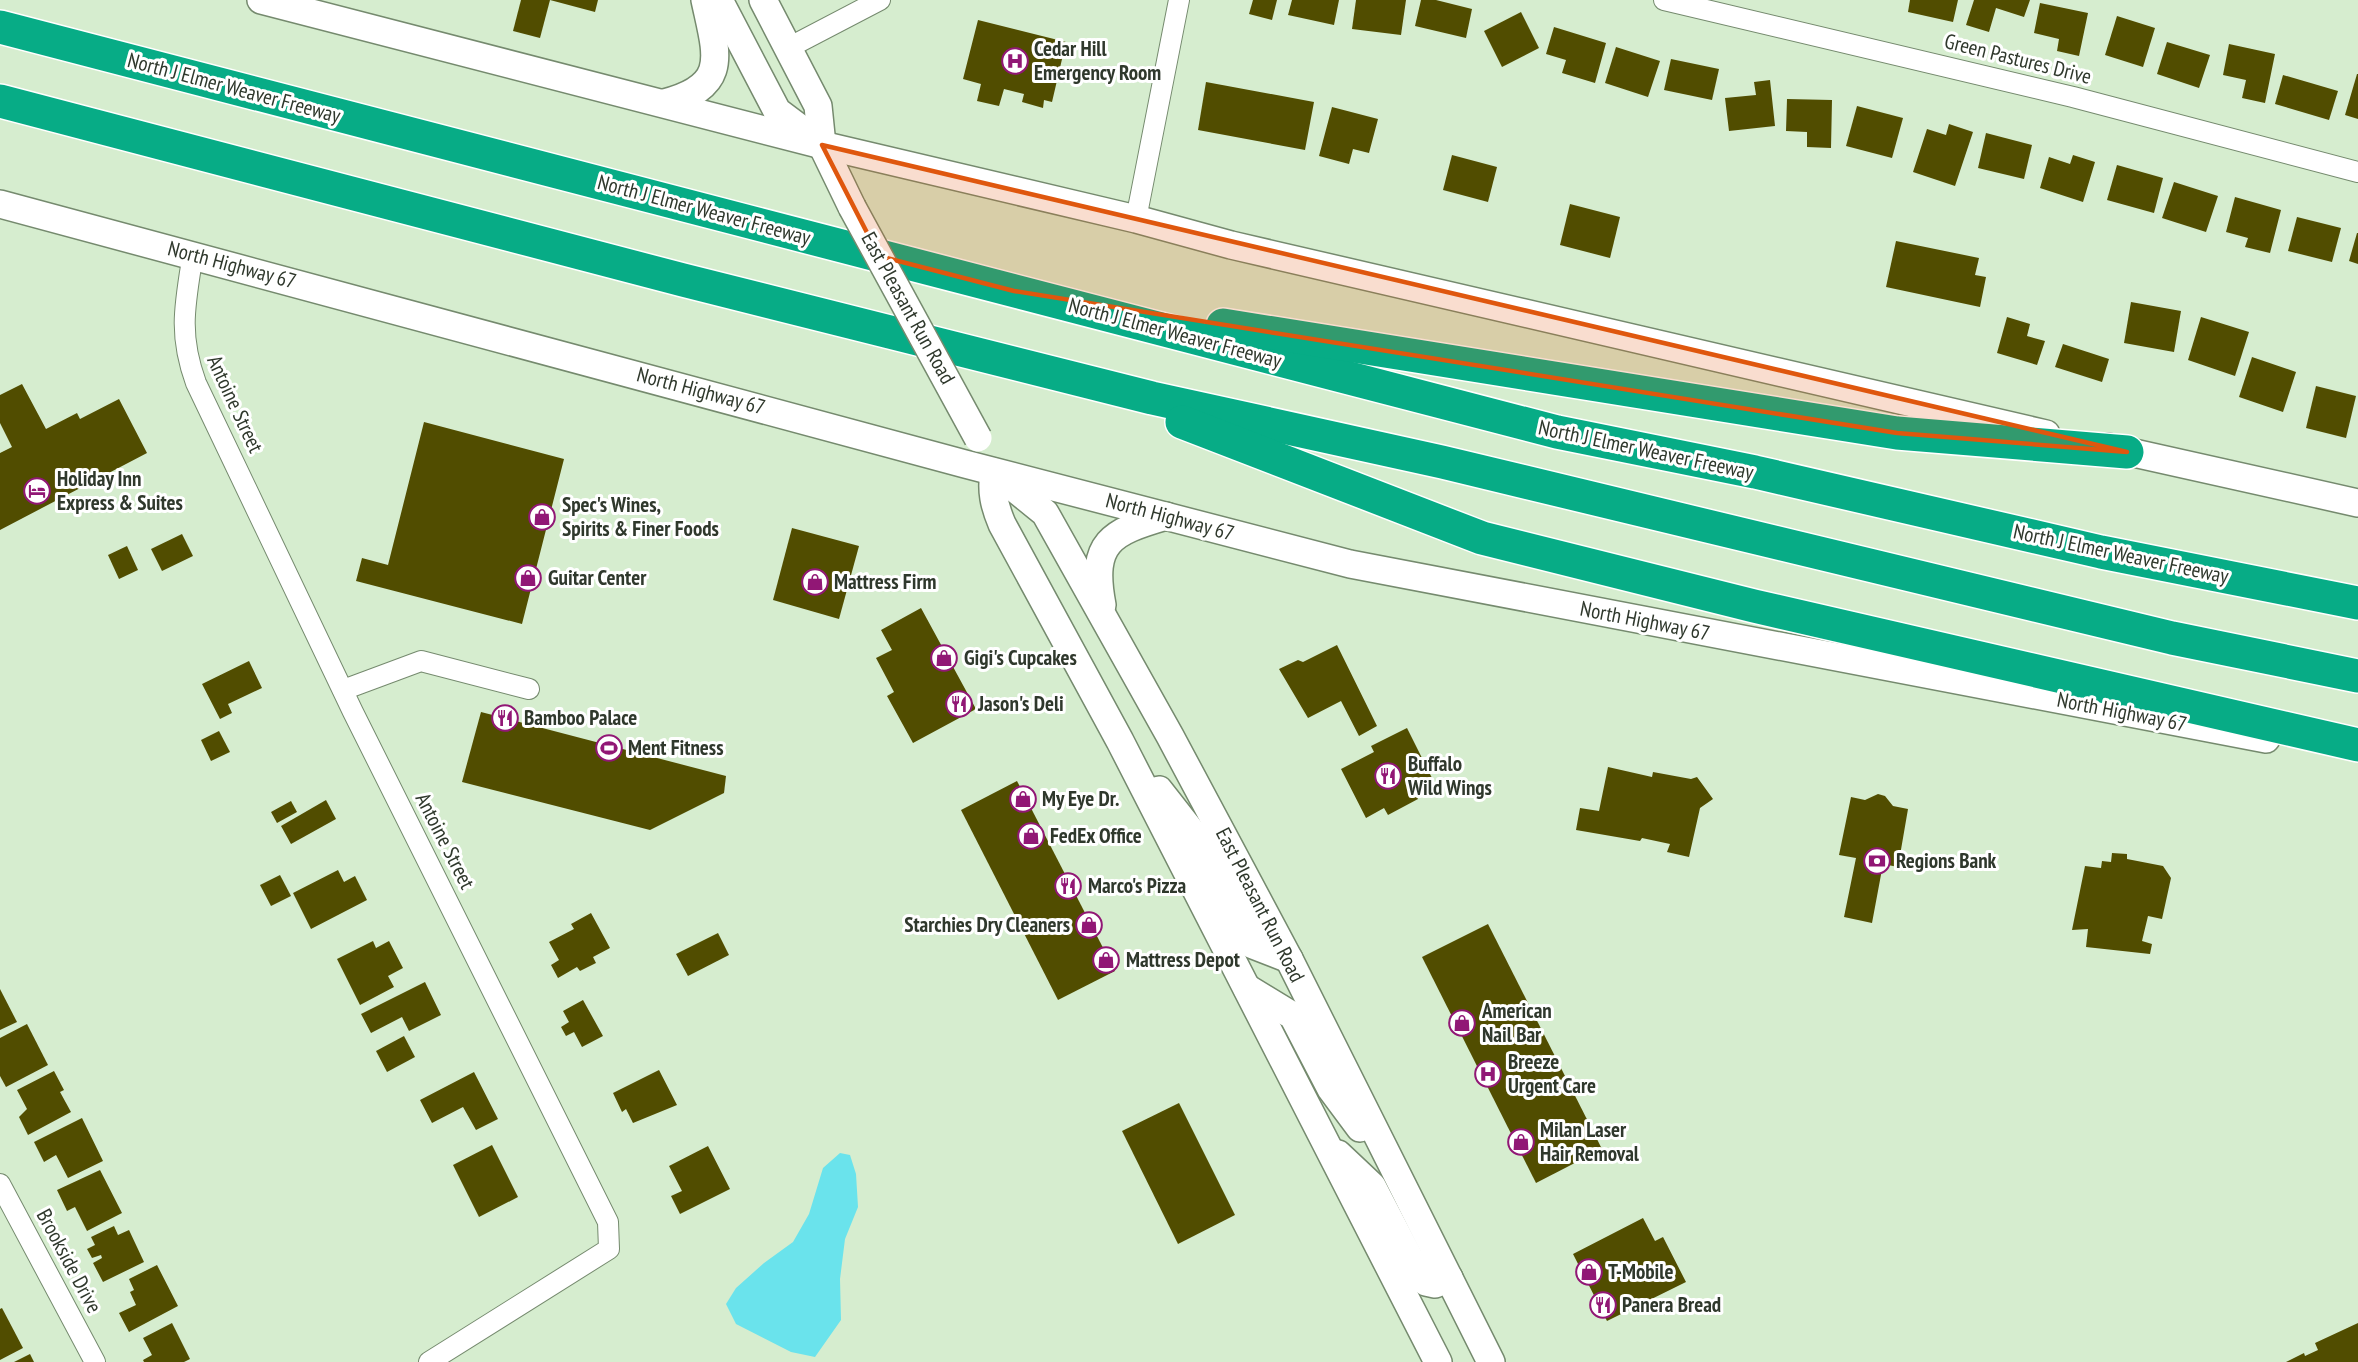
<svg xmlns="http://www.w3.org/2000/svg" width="2358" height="1362" font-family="'PT Sans Narrow',sans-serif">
<rect width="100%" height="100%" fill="#d6edcf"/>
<polygon fill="#6ae3ec" points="840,1153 850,1155 856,1174 858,1207 845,1239 840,1279 841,1320 815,1357 791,1352 736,1324 726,1304 736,1288 764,1263 793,1242 809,1214 823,1168"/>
<g fill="#514d00">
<polygon points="521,0 550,0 540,38 513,31"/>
<polygon points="550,0 598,0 595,12"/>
<polygon points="1253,0 1277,0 1272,20 1249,14"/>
<polygon points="1292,0 1339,0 1334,25 1288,15"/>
<polygon points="1356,0 1406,0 1401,35 1352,29"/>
<polygon points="1421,0 1436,0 1472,9 1466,38 1415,26"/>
<polygon points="1910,0 1958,0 1953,22 1908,12"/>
<polygon points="1974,0 2030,0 2024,17 1996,8 1989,32 1966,25"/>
<polygon points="2040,3 2088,13 2079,56 2057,51 2059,39 2034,33"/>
<polygon points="1521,12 1539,48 1502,67 1484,31"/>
<polygon points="2117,16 2155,28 2143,67 2105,55"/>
<polygon points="978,20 1066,42 1052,102 1044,100 1043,108 1022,102 1024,94 1004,89 999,106 977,101 981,84 963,79"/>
<polygon points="1554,27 1606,43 1595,83 1562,73 1566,60 1546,54"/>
<polygon points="2167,42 2210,55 2199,88 2157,74"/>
<polygon points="2229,44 2275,54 2265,103 2242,98 2246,80 2223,75"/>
<polygon points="1616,47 1660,61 1648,97 1605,83"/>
<polygon points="1671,59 1719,69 1712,100 1664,90"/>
<polygon points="2357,74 2358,74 2358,119 2345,115"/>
<polygon points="2283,75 2338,91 2329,120 2275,104"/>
<polygon points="1770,80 1775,126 1729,131 1725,98 1756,95 1754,82"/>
<polygon points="1206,82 1314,102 1305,150 1198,130"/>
<polygon points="1787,99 1832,100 1831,148 1807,147 1807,132 1786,131"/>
<polygon points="1857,106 1903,118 1892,158 1846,146"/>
<polygon points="1332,107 1378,119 1369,153 1353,149 1349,164 1319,156"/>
<polygon points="1949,124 1973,132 1955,186 1913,172 1927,129 1946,135"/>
<polygon points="1986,133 2032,145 2024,179 1978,168"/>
<polygon points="1452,155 1497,167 1488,202 1443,190"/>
<polygon points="2073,155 2095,162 2083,202 2040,188 2049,157 2070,164"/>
<polygon points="2117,165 2163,178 2154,213 2107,200"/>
<polygon points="2174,182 2218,196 2206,232 2162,218"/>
<polygon points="2235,197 2281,210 2270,253 2245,247 2248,238 2226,232"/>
<polygon points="1570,204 1620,217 1610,258 1560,245"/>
<polygon points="2297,217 2341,228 2332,262 2288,251"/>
<polygon points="2357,233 2358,233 2358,264 2349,261"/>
<polygon points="1896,241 1979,258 1975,275 1986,277 1980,307 1886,287"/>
<polygon points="2131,302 2181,311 2174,352 2124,343"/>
<polygon points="2007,317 2030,324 2027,336 2045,341 2037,365 1997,353"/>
<polygon points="2201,317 2249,332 2235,376 2188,360"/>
<polygon points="2063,344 2109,359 2102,382 2055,367"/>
<polygon points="2252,357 2296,372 2283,412 2239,397"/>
<polygon points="22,384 46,429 77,413 80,419 119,399 147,453 0,530 0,453 12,447 0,423 0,395"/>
<polygon points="2316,386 2356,396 2346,438 2306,428"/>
<polygon points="424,422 564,459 522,624 356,581 362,558 388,565"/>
<polygon points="792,528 859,546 839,619 773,600"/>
<polygon points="182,534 193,556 162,571 151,549"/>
<polygon points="127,546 138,570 119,579 108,555"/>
<polygon points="921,608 976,709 913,743 887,696 894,692 876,658 892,650 881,630"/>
<polygon points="1337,645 1377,726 1359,736 1341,701 1308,718 1279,669 1298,660 1303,662"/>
<polygon points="249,661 262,688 228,704 232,713 220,719 202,684"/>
<polygon points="481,712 726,776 724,793 650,830 462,782"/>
<polygon points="1407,728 1435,784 1415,794 1418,799 1388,815 1384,808 1366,818 1341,769 1374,752 1371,746"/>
<polygon points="219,731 230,752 211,761 201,740"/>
<polygon points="1608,767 1652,777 1653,772 1691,779 1697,777 1713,799 1700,808 1689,857 1667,852 1670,844 1642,838 1640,841 1576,830 1580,808 1599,811"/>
<polygon points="1017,781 1115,971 1058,1000 961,810"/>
<polygon points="1878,794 1885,796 1893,806 1908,809 1898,867 1883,864 1872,923 1844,917 1856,858 1839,855 1851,797 1865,800"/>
<polygon points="326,800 336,819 291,844 281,826"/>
<polygon points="291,801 297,812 277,823 271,812"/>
<polygon points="2112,853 2127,854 2127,859 2163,866 2171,878 2162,919 2148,916 2142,941 2152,944 2150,954 2086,947 2088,929 2072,930 2085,866 2101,868 2102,861 2111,862"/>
<polygon points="338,870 344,882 355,876 367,900 311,929 293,893"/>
<polygon points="280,875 291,896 271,906 260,885"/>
<polygon points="591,913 610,948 593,957 596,963 580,971 577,967 558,978 551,965 559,960 549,942 574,929 571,924"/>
<polygon points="1488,924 1602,1149 1536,1183 1422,957"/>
<polygon points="718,933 729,955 688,976 676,954"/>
<polygon points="373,941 376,948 389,941 403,968 388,976 394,987 360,1005 337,959"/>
<polygon points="425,982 441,1015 409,1031 402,1017 371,1033 361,1014"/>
<polygon points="0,989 17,1022 0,1030"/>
<polygon points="583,1000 603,1036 582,1047 574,1032 566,1036 561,1027 569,1022 563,1011"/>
<polygon points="27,1024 48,1065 6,1087 0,1076 0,1038"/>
<polygon points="404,1036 415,1057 387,1072 376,1051"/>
<polygon points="659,1070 677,1105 633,1123 626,1109 622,1112 613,1093"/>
<polygon points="54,1071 64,1090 60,1092 71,1112 28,1135 19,1117 27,1109 17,1090"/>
<polygon points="474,1072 498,1119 476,1130 463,1107 432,1123 420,1100"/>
<polygon points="1179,1103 1235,1215 1178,1244 1122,1131"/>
<polygon points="82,1118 103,1161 68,1178 56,1155 44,1162 34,1142"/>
<polygon points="492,1145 518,1197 479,1217 453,1165"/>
<polygon points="708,1146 730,1189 680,1214 671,1196 682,1191 669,1166"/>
<polygon points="100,1170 122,1213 87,1231 75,1207 67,1211 57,1190"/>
<polygon points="1643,1218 1655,1241 1663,1237 1686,1282 1607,1321 1573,1254"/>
<polygon points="114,1226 118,1235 129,1230 144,1262 103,1282 93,1263 102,1258 101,1255 92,1258 87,1249 95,1245 91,1237"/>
<polygon points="157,1265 178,1306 129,1332 119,1313 136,1305 130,1292 134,1290 129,1279"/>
<polygon points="2,1308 23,1348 0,1360 0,1309"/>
<polygon points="172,1323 190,1359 184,1362 144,1362 143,1360 152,1355 143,1338"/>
<polygon points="2358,1323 2358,1362 2286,1362 2304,1353 2305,1356 2318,1350 2315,1343"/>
<polygon points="30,1354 34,1362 14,1362"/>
</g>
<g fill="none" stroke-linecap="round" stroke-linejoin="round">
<g stroke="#758a6e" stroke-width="22">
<g id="minor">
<polyline points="1664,0 2073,97 2358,172"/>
<polyline points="788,48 880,0"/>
<polyline points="1136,219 1179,0"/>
<path d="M193,254C185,304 178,334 196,383L353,712L608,1222L609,1249L429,1362"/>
<polyline points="343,690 421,661 529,689"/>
<polyline points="0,1184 95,1362"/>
</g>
</g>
<g stroke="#758a6e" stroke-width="30">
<g id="secondary">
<polyline points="261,0 822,145 1136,219 1231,245 2046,434"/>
<polyline points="719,0 777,111 809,135"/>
<polyline points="763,0 818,106 822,145 852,207"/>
<path d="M664,103C730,86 717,56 705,0"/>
<polyline points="0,204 965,464 1350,564 2266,739"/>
<polyline points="2107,447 2358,503"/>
<path d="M994,472C991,491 994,505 1002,524L1120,741L1438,1362"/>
<polyline points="998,475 1045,513 1170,736 1289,959 1491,1362"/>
<path d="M1102,605C1090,542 1111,532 1166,516"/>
<polyline points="1159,790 1199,841 1253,945 1289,959"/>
<polyline points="1247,988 1293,1016 1331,1089 1360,1128"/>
<polyline points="1338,1154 1372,1186 1410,1259 1426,1282 1435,1284 1449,1278"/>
</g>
</g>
<g stroke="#fff" stroke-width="36">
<g id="motorway">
<polyline points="0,27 1557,432 1755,472 2101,552 2358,603"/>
<polyline points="0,101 683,280 1152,398 1442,462 2172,638 2358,676"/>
<polyline points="1223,325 1897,433 2127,452"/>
<polyline points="1182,422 1482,538 1754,606 2358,745"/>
</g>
</g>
<use href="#minor" stroke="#fff" stroke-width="20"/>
<use href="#secondary" stroke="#fff" stroke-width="27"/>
<use href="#motorway" stroke="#07ac86" stroke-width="33"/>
<g stroke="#758a6e" stroke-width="30" stroke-linecap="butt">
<polyline id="secondary-bridge" points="852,207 978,438"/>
</g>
<use href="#secondary-bridge" stroke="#fff" stroke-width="27"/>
</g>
<path fill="#df570e" fill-opacity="0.2" stroke="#df570e" stroke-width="4.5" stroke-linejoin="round" d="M822,145L2127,452L1897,433L1014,291L879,256Z"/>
<defs>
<g id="hospital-ring" transform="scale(1.35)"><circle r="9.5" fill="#fff" stroke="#911775" stroke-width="1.5"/><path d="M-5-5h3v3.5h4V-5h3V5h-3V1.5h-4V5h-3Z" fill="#911775"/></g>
<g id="hotel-ring" transform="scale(1.35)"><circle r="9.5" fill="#fff" stroke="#911775" stroke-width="1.5"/><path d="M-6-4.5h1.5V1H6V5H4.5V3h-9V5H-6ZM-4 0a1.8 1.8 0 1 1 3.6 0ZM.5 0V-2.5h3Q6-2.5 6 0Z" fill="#911775"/></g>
<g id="shop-ring" transform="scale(1.35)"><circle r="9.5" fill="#fff" stroke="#911775" stroke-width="1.5"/><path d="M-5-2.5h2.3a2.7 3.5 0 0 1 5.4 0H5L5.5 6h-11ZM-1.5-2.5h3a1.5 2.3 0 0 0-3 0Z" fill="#911775"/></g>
<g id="restaurant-ring" transform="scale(1.35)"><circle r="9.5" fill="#fff" stroke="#911775" stroke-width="1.5"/><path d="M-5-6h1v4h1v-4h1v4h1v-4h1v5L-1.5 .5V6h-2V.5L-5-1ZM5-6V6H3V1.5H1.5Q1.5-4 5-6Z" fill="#911775"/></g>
<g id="stadium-ring" transform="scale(1.35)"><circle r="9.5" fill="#fff" stroke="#911775" stroke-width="1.5"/><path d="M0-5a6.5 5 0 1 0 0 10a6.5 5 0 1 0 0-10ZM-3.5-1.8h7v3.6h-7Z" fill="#911775"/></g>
<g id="bank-ring" transform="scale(1.35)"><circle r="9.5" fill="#fff" stroke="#911775" stroke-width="1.5"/><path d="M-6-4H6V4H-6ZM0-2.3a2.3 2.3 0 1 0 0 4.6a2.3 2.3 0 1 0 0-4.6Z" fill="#911775"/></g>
</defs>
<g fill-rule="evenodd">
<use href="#hospital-ring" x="1015" y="61"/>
<use href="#hotel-ring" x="37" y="491"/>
<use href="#shop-ring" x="542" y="517"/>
<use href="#shop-ring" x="528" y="578"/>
<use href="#shop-ring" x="815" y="582"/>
<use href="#shop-ring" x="944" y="658"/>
<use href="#restaurant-ring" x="959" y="704"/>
<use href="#restaurant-ring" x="505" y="718"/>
<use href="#stadium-ring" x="609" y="748"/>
<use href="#restaurant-ring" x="1388" y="776"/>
<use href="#shop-ring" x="1023" y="799"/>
<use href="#shop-ring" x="1031" y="836"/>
<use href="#bank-ring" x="1877" y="861"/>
<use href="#restaurant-ring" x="1068" y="886"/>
<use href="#shop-ring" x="1089" y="925"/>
<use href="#shop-ring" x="1106" y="960"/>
<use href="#shop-ring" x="1462" y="1023"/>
<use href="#hospital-ring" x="1488" y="1074"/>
<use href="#shop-ring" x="1521" y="1142"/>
<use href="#shop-ring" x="1589" y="1272"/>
<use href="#restaurant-ring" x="1603" y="1305"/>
</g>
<g text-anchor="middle" stroke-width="6" stroke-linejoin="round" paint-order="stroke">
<g font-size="21" font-weight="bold" fill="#2f382c" stroke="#fff" text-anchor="start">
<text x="1034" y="56">Cedar Hill<tspan x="1034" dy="24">Emergency Room</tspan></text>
<text x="57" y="486">Holiday Inn<tspan x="57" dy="24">Express &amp; Suites</tspan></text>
<text x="562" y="512">Spec's Wines,<tspan x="562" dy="24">Spirits &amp; Finer Foods</tspan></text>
<text x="548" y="585">Guitar Center</text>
<text x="834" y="589">Mattress Firm</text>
<text x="964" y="665">Gigi's Cupcakes</text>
<text x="978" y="711">Jason's Deli</text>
<text x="524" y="725">Bamboo Palace</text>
<text x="628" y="755">Ment Fitness</text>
<text x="1408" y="771">Buffalo<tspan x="1408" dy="24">Wild Wings</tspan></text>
<text x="1042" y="806">My Eye Dr.</text>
<text x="1050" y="843">FedEx Office</text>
<text x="1896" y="868">Regions Bank</text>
<text x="1088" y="893">Marco's Pizza</text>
<text x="1070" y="932" text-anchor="end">Starchies Dry Cleaners</text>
<text x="1126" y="967">Mattress Depot</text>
<text x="1482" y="1018">American<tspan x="1482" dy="24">Nail Bar</tspan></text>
<text x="1508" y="1069">Breeze<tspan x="1508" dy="24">Urgent Care</tspan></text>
<text x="1540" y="1137">Milan Laser<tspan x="1540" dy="24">Hair Removal</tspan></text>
<text x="1608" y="1279">T-Mobile</text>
<text x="1622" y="1312">Panera Bread</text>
</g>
<g font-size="21" fill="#2f382c" stroke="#fff">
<text transform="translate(2018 59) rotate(14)" y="7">Green Pastures Drive</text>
<text transform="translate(234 88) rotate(15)" y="7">North J Elmer Weaver Freeway</text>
<text transform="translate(704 210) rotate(15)" y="7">North J Elmer Weaver Freeway</text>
<text transform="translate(232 265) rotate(15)" y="7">North Highway 67</text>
<text transform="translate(908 308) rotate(61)" y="7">East Pleasant Run Road</text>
<text transform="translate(1175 333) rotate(15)" y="7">North J Elmer Weaver Freeway</text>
<text transform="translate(701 391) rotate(15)" y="7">North Highway 67</text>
<text transform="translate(235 404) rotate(65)" y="7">Antoine Street</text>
<text transform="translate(1646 450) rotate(12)" y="7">North J Elmer Weaver Freeway</text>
<text transform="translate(1170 517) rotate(15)" y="7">North Highway 67</text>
<text transform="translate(2121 554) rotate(12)" y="7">North J Elmer Weaver Freeway</text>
<text transform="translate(1645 621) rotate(11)" y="7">North Highway 67</text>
<text transform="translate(2122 712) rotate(11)" y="7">North Highway 67</text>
<text transform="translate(445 841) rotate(63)" y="7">Antoine Street</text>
<text transform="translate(1260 905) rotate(63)" y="7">East Pleasant Run Road</text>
<text transform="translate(69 1261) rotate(62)" y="7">Brookside Drive</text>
</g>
</g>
</svg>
